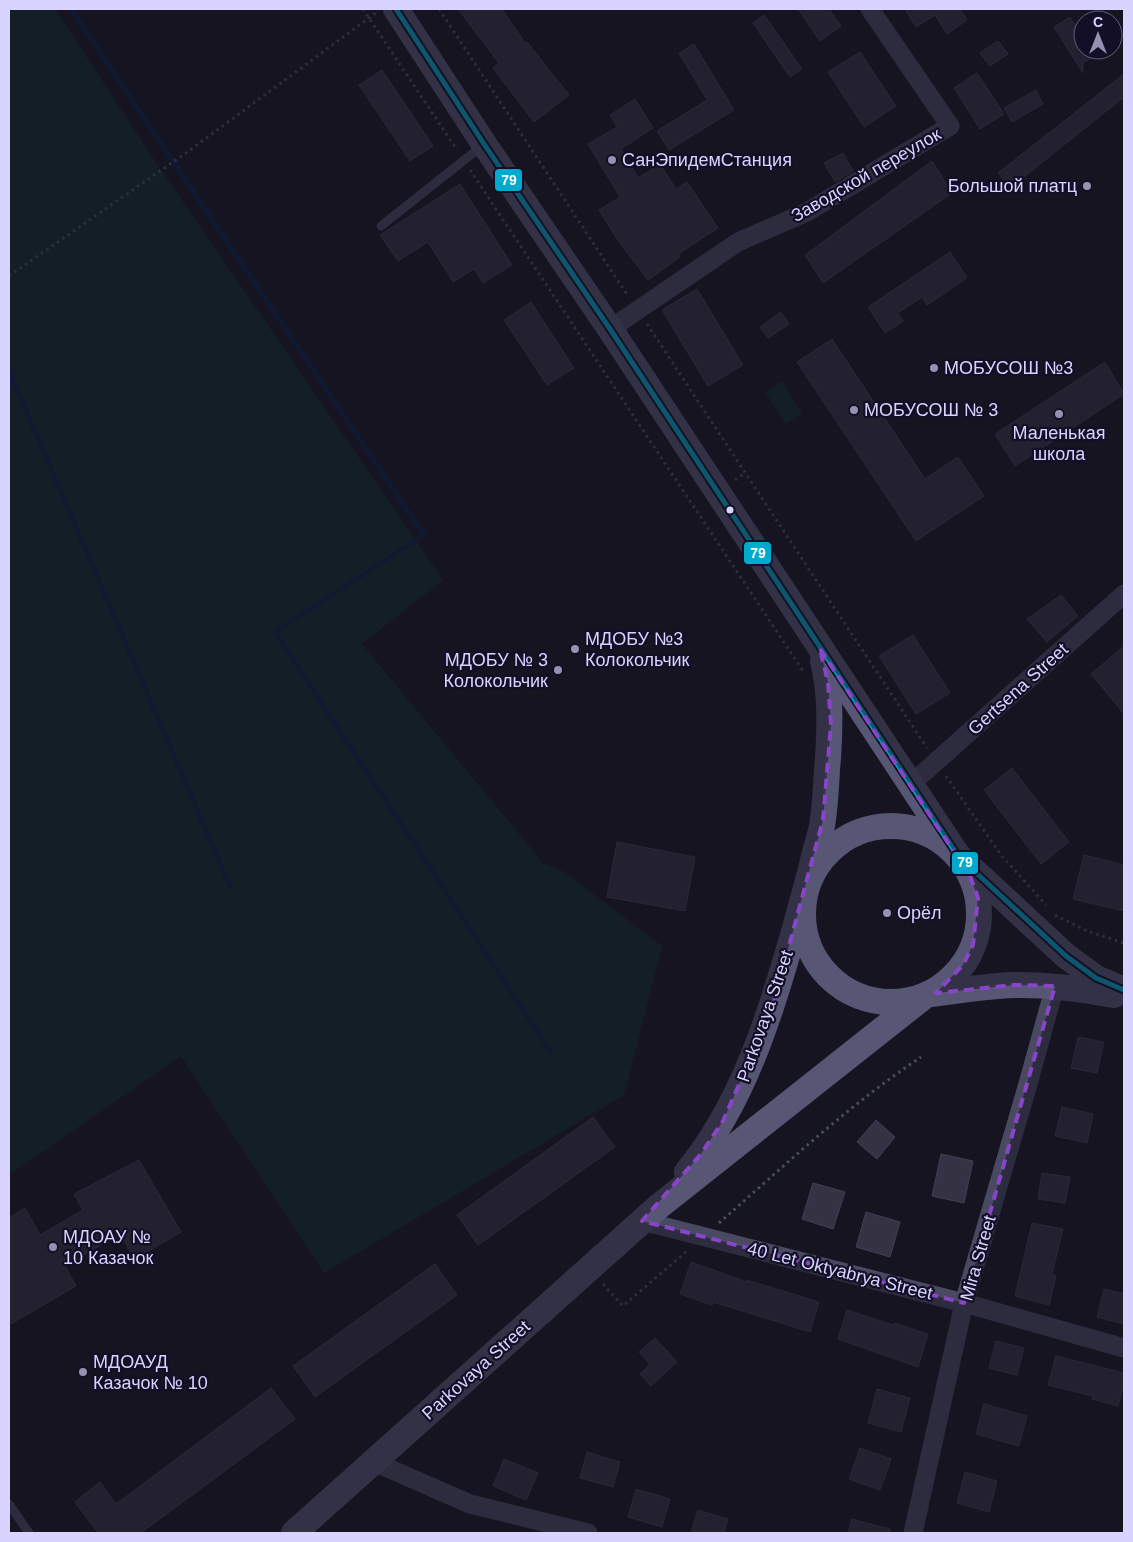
<svg xmlns="http://www.w3.org/2000/svg" width="1133" height="1542" font-family="Helvetica,sans-serif">
<rect width="100%" height="100%" fill="#161421"/>
<g fill="#132c2d">
<polygon points="9,9 55,9 157,164 443,580 362,644 544,864 563,871 662,946 624,1095 324,1273 181,1056 9,1175"/>
<polygon points="782,381 802,413 786,424 765,392"/>
</g>
<g fill="none" stroke-linecap="round" stroke-linejoin="round">
<g stroke="#0d2144" stroke-width="5">
<polyline points="71,9 424,535 275,632 550,1051"/>
<polyline points="9,371 230,887"/>
</g>
</g>
<g fill="#343243" stroke="#433f54">
<polygon points="458,9 502,9 525,43 527,42 569,95 534,122 493,68 499,63"/>
<polygon points="798,9 829,9 841,26 820,41"/>
<polygon points="905,9 960,9 967,20 947,34 935,15 916,27"/>
<polygon points="764,15 802,69 790,77 753,23"/>
<polygon points="1070,17 1083,37 1083,50 1103,50 1083,63 1083,73 1054,27"/>
<polygon points="998,41 1008,54 990,66 980,53"/>
<polygon points="694,44 734,110 669,150 657,131 707,100 679,53"/>
<polygon points="860,52 896,106 864,127 828,72"/>
<polygon points="382,70 433,146 410,161 359,85"/>
<polygon points="977,73 1004,114 980,129 954,88"/>
<polygon points="1124,74 1124,97 1010,188 998,173"/>
<polygon points="1036,90 1043,104 1012,122 1004,108"/>
<polygon points="635,99 653,128 621,149 638,178 660,164 676,189 687,182 718,228 678,254 680,257 648,280 617,239 599,210 620,197 588,144 617,127 610,115"/>
<polygon points="843,153 853,171 835,182 824,163"/>
<polygon points="932,161 952,193 823,283 805,255"/>
<polygon points="460,184 512,265 483,283 474,269 453,282 428,242 398,261 380,235"/>
<polygon points="950,252 967,278 927,305 922,297 898,313 903,321 885,333 868,307"/>
<polygon points="697,289 743,365 708,386 662,310"/>
<polygon points="531,302 574,368 547,385 504,320"/>
<polygon points="781,312 789,324 768,338 760,327"/>
<polygon points="832,339 925,479 958,457 984,496 916,541 797,362"/>
<polygon points="1105,362 1124,394 1015,466 995,434"/>
<polygon points="1061,595 1078,616 1047,642 1027,619"/>
<polygon points="913,635 950,693 916,714 879,656"/>
<polygon points="1124,646 1124,714 1091,674"/>
<polygon points="1012,768 1069,842 1041,864 984,790"/>
<polygon points="617,842 695,857 685,911 607,897"/>
<polygon points="1084,855 1124,865 1124,911 1073,899"/>
<polygon points="1078,1037 1104,1042 1097,1073 1071,1068"/>
<polygon points="1062,1107 1093,1114 1087,1143 1055,1136"/>
<polygon points="593,1117 615,1147 478,1245 457,1215"/>
<polygon points="876,1120 895,1137 877,1159 857,1142"/>
<polygon points="941,1154 973,1161 964,1203 932,1196"/>
<polygon points="139,1160 181,1232 135,1259 120,1234 65,1266 76,1286 9,1325 9,1218 25,1208 40,1235 83,1210 74,1194"/>
<polygon points="1042,1173 1070,1177 1065,1203 1038,1199"/>
<polygon points="813,1183 845,1192 833,1229 802,1219"/>
<polygon points="866,1212 900,1222 890,1257 856,1247"/>
<polygon points="1032,1223 1063,1229 1052,1274 1056,1276 1049,1305 1015,1296"/>
<polygon points="691,1262 747,1282 747,1280 819,1302 810,1332 713,1302 712,1305 680,1294"/>
<polygon points="435,1264 457,1295 315,1397 293,1366"/>
<polygon points="1104,1289 1124,1294 1124,1324 1097,1317"/>
<polygon points="847,1310 893,1325 894,1323 928,1334 918,1367 838,1339"/>
<polygon points="655,1338 677,1362 651,1386 640,1374 650,1364 639,1352"/>
<polygon points="996,1341 1024,1348 1017,1375 989,1368"/>
<polygon points="1056,1356 1124,1373 1124,1383 1118,1406 1092,1399 1093,1396 1048,1385"/>
<polygon points="271,1388 295,1419 141,1533 98,1533 75,1502 100,1482 116,1504"/>
<polygon points="877,1389 910,1398 901,1432 868,1423"/>
<polygon points="984,1404 1027,1416 1019,1446 976,1434"/>
<polygon points="860,1448 891,1459 880,1490 849,1479"/>
<polygon points="587,1452 620,1462 613,1487 580,1478"/>
<polygon points="504,1459 538,1473 526,1500 493,1486"/>
<polygon points="965,1472 997,1481 989,1512 957,1503"/>
<polygon points="636,1489 670,1499 662,1527 628,1517"/>
<polygon points="698,1510 728,1519 724,1533 691,1533"/>
<polygon points="852,1519 890,1529 890,1533 848,1533"/>
</g>
<g fill="none" stroke-linecap="round" stroke-linejoin="round">
<g stroke="#44505f" stroke-width="3" stroke-dasharray="2.5 4" stroke-linecap="butt">
<polyline points="363,9 457,150"/>
<polyline points="439,9 628,296"/>
<polyline points="470,170 803,671"/>
<polyline points="9,276 186,153 377,12"/>
<polyline points="647,324 927,748"/>
<polyline points="735,480 745,473"/>
<polyline points="946,776 1001,855 1046,905"/>
<polyline points="1055,915 1087,931 1124,943"/>
<path d="M719,1223C784,1166 849,1105 921,1057"/>
<polyline points="603,1284 623,1306 688,1250"/>
</g>
<g stroke="#4a4962" stroke-width="9">
<polyline points="381,226 482,146"/>
<polyline points="9,1504 29,1533"/>
</g>
<g stroke="#4a4962" stroke-width="19">
<polyline points="610,329 738,242 807,212 950,126 870,9"/>
<polyline points="911,784 1124,594"/>
<polyline points="642,1221 964,1303 1124,1348"/>
<polyline points="374,1462 470,1504 588,1533"/>
<polyline points="913,1533 964,1303 1028,1084 1055,986"/>
</g>
<g stroke="#575674" stroke-width="26">
<polyline points="396,9 484,144 610,329 958,856 1066,956 1096,978 1124,990"/>
<circle cx="891" cy="914" r="88"/>
<path d="M687,1172C744,1102 769,1017 794,932C801,905 809,879 815,852C818,841 822,830 823,819C826,799 826,778 828,758C830,725 831,693 823,661"/>
<path d="M294,1533L658,1207L926,995C955,991 985,986 1014,985C1048,984 1081,989 1114,995"/>
</g>
<g stroke="#130f26" stroke-width="9">
<polyline id="bus-1" points="396,9 484,144 610,329 958,856 1066,956 1096,978 1124,990"/>
</g>
<use href="#bus-1" stroke="#00a9ce" stroke-width="5"/>
</g>
<path d="M0 0H1133V1542H0ZM820,649L970,876L978,898L973,945L963,965L936,993L1014,985L1055,986L964,1303L642,1221L701,1154L723,1121L772,1009L823,820L831,724L828,682Z" fill="#161421" fill-opacity=".55" fill-rule="evenodd"/>
<path fill="none" stroke="#8945c9" stroke-width="4" stroke-dasharray="10 6" stroke-linejoin="round" d="M820,649L970,876L978,898L973,945L963,965L936,993L1014,985L1055,986L964,1303L642,1221L701,1154L723,1121L772,1009L823,820L831,724L828,682Z"/>
<g fill="#9591b1" stroke="#130f26" stroke-width="2">
<circle cx="612" cy="160" r="5"/>
<circle cx="1087" cy="186" r="5"/>
<circle cx="934" cy="368" r="5"/>
<circle cx="854" cy="410" r="5"/>
<circle cx="1059" cy="414" r="5"/>
<circle cx="575" cy="649" r="5"/>
<circle cx="558" cy="670" r="5"/>
<circle cx="887" cy="913" r="5"/>
<circle cx="53" cy="1247" r="5"/>
<circle cx="83" cy="1372" r="5"/>
</g>
<circle fill="#d9d4ff" stroke="#130f26" stroke-width="2" cx="730" cy="510" r="4.5"/>
<g text-anchor="middle" stroke-width="4.5" stroke-linejoin="round" paint-order="stroke">
<g font-size="18" fill="#d9d4ff" stroke="#130f26" text-anchor="start">
<text x="622" y="166">СанЭпидемСтанция</text>
<text x="1077" y="192" text-anchor="end">Большой платц</text>
<text x="944" y="374">МОБУСОШ №3</text>
<text x="864" y="416">МОБУСОШ № 3</text>
<text x="1059" y="439" text-anchor="middle">Маленькая<tspan x="1059" dy="21">школа</tspan></text>
<text x="585" y="645">МДОБУ №3<tspan x="585" dy="21">Колокольчик</tspan></text>
<text x="548" y="666" text-anchor="end">МДОБУ № 3<tspan x="548" dy="21">Колокольчик</tspan></text>
<text x="897" y="919">Орёл</text>
<text x="63" y="1243">МДОАУ №<tspan x="63" dy="21">10 Казачок</tspan></text>
<text x="93" y="1368">МДОАУД<tspan x="93" dy="21">Казачок № 10</tspan></text>
</g>
<g font-size="18" fill="#d9d4ff" stroke="#130f26">
<text transform="translate(866 175) rotate(-30)" y="6">Заводской переулок</text>
<text transform="translate(1018 689) rotate(-42)" y="6">Gertsena Street</text>
<text transform="translate(765 1016) rotate(-71)" y="6">Parkovaya Street</text>
<text transform="translate(978 1258) rotate(-74)" y="6">Mira Street</text>
<text transform="translate(840 1271) rotate(14)" y="6">40 Let Oktyabrya Street</text>
<text transform="translate(476 1370) rotate(-42)" y="6">Parkovaya Street</text>
</g>
</g>
<g stroke="#130f26" stroke-width="2">
<rect x="494" y="168" width="29" height="24" rx="5" fill="#00a9ce"/>
<rect x="743" y="541" width="29" height="24" rx="5" fill="#00a9ce"/>
<rect x="951" y="851" width="28" height="24" rx="5" fill="#00a9ce"/>
</g>
<g font-size="14" text-anchor="middle" font-weight="bold" fill="#fff">
<text x="509" y="185">79</text>
<text x="758" y="558">79</text>
<text x="965" y="867">79</text>
</g>
<rect width="1133" height="1542" fill="none" stroke="#d9d4ff" stroke-width="20"/>
<g transform="translate(1098 35)"><circle r="24" fill="#130f26" stroke="#625e7d"/>
<path d="M0-4L9 19L0 12L-9 19Z" fill="#9591b1"/>
<text y="-8" font-size="14" font-weight="bold" text-anchor="middle" fill="#d9d4ff">С</text>
</g>
</svg>
